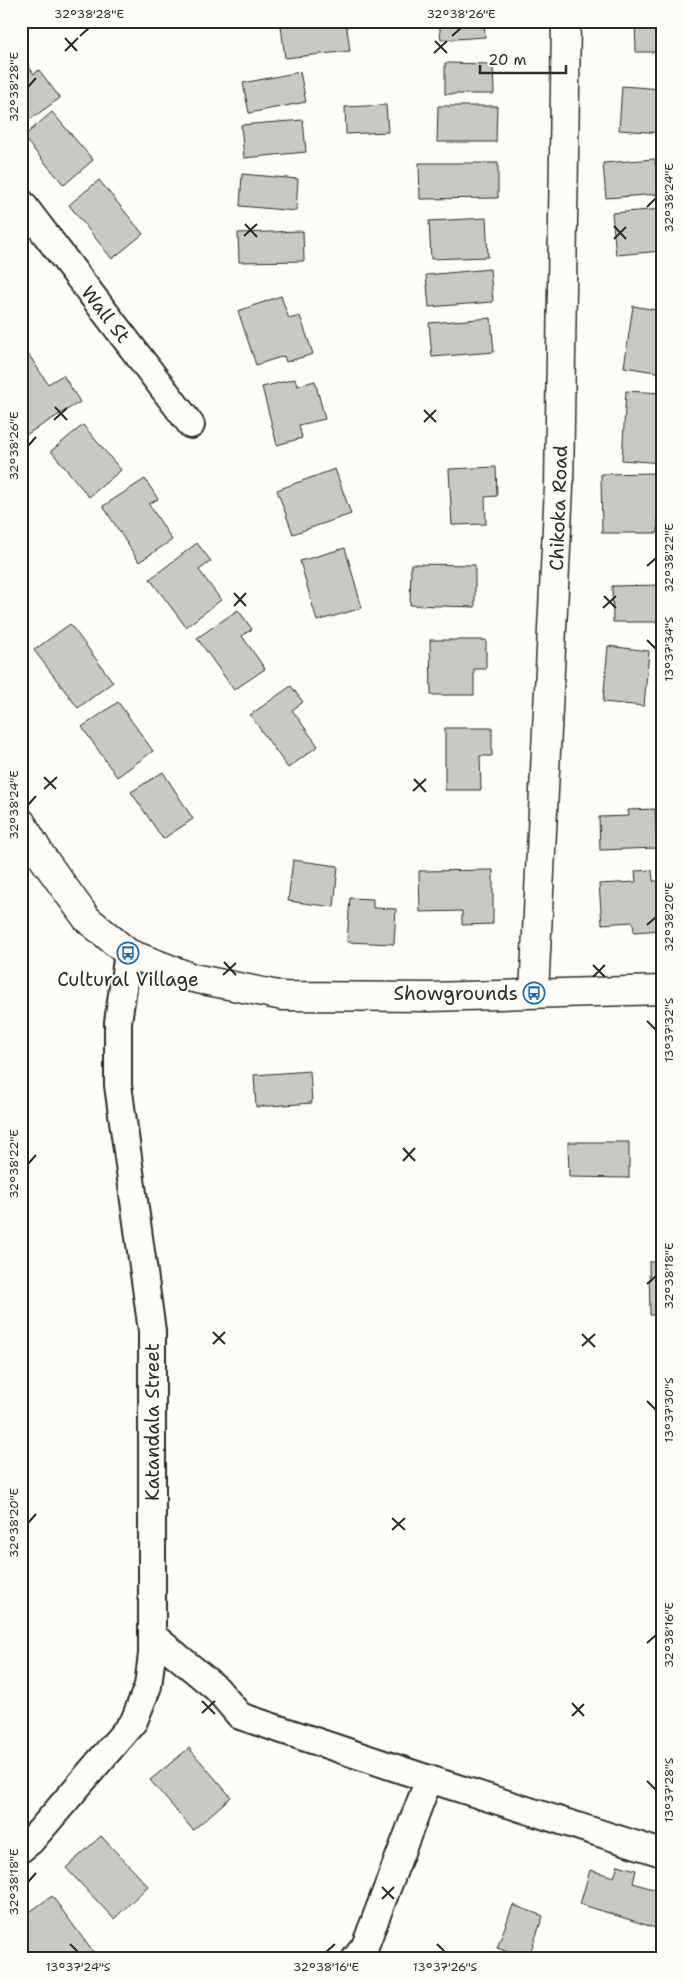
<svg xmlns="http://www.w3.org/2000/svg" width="683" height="1980" font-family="'Shantell Sans',sans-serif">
<rect width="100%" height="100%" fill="#fdfcf7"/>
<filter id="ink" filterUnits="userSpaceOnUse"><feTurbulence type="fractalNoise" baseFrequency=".02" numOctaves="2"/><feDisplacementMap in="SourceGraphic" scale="10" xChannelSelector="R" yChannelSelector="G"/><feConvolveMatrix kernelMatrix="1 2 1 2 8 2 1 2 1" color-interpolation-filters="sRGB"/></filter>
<g filter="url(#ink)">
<g fill="#c9c8c4" stroke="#2b2b2b">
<polygon points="325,21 346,21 350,51 285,58 281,26"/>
<polygon points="439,21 484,21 485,37 441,40"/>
<polygon points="635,21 662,21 662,62 659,62 659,52 636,52"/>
<polygon points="21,56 34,74 39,70 60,98 21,126"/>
<polygon points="445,63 493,64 494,94 445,94"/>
<polygon points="300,72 306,102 249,113 243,83"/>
<polygon points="622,86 662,89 661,133 619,130"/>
<polygon points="386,105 388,132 346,134 345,107"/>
<polygon points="438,106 497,106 496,142 437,142"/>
<polygon points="52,112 93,160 64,185 23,137"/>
<polygon points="303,120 306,152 244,158 241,125"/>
<polygon points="655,159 659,194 606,198 603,163"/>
<polygon points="419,163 498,163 498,198 420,199"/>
<polygon points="242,174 298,179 296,211 240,206"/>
<polygon points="99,180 143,234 112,259 69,205"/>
<polygon points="662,209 662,251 616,255 612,213"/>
<polygon points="486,218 488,257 431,259 429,221"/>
<polygon points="303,231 304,261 239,262 238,233"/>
<polygon points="490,269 493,302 429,307 426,275"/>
<polygon points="281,296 289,319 300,316 313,354 286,362 284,356 256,365 238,311"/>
<polygon points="633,306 662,311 662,373 624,367"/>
<polygon points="491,318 494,352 432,357 429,323"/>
<polygon points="29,355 48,384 63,375 80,402 24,436 21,433 21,360"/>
<polygon points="295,379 297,386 315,381 325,419 299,425 302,438 277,445 262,387"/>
<polygon points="626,391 662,393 662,463 622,460"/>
<polygon points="83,425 121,470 89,497 51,451"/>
<polygon points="496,467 497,496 485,497 486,524 452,525 449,469"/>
<polygon points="335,469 351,514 293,534 277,490"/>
<polygon points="657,473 658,533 602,533 601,474"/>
<polygon points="145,479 158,499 149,504 172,540 139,562 103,506"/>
<polygon points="197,543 211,561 199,570 221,600 186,627 150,579"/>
<polygon points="345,548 362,608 317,621 300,561"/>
<polygon points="411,564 475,565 475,607 410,605"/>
<polygon points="662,585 662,622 613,622 612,586"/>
<polygon points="238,610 252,629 242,636 265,669 234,690 197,638"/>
<polygon points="70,624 113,682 78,708 34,650"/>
<polygon points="430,640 486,640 486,669 474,669 474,695 431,695"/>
<polygon points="608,646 649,651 644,706 603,702"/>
<polygon points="291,686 303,702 292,710 318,746 288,768 250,715"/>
<polygon points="118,702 153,751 117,777 82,727"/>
<polygon points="445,728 492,728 492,756 480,756 481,790 445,790"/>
<polygon points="163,772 193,819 163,839 131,792"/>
<polygon points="655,809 657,848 600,850 599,817 629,816 628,810"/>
<polygon points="293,860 338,866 334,907 288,901"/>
<polygon points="493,870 493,924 462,925 462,911 420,912 419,871"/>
<polygon points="652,870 653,881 662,881 662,930 634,932 633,922 602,924 599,884 636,882 635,871"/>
<polygon points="350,898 373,899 373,908 396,909 394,944 347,942"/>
<polygon points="21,909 28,920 21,924"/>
<polygon points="310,1071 312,1103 256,1107 254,1075"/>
<polygon points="568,1142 629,1142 629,1178 569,1177"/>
<polygon points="649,1262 662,1262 662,1315 650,1315"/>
<polygon points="189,1748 231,1797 193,1830 150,1780"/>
<polygon points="101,1836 148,1886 114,1919 66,1868"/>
<polygon points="618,1865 636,1870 633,1883 656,1890 660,1878 662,1878 662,1930 580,1904 590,1870 614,1877"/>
<polygon points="52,1896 98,1959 32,1959 21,1944 21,1918"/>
<polygon points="513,1905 543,1916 528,1959 497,1948"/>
</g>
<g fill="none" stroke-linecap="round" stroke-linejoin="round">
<g stroke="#2b2b2b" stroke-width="30">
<g id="street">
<polyline points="21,202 191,425"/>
<polyline points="152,1635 217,1689 240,1716 429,1779 662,1853"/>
<polyline points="21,1849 31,1841 134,1721 148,1686 152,1654 152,1331 118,1085 118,1022 128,953"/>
<polyline points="355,1959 365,1946 429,1779"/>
</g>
</g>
<g stroke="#2b2b2b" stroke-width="31">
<g id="secondary">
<polyline points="21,822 40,854 87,919 128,953 193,978 283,996 430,997 662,990"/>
<polyline points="534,993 559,487 566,21"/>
</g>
</g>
<use href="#street" stroke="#fdfcf7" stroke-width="26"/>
<use href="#secondary" stroke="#fdfcf7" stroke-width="28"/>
</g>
</g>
<path fill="none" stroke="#2b2b2b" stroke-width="2" d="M80,36L89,28M452,36L461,28M65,38L77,51M435,41L447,53M65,51L78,38M434,53L447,41M28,87L36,78M647,207L656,198M245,224L257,237M614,226L626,239M244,236L257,224M614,239L626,227M55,407L67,420M424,410L436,422M54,420L67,408M424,422L436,410M28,446L36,437M647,566L656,558M234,593L246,606M604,596L616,608M234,606L246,593M603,608L616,596M647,640L656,649M44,777L56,789M414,779L426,792M44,789L57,777M413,791L426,779M28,805L36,796M647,925L656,917M224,962L236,975M593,965L605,977M223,975L236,963M593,977L605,965M647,1021L656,1030M403,1148L415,1161M403,1161L415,1148M28,1164L36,1155M647,1284L656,1276M213,1332L225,1344M582,1334L595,1347M213,1344L225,1332M582,1346L595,1334M647,1401L656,1410M392,1518L405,1530M28,1523L36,1514M392,1530L405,1518M647,1643L656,1635M202,1701L215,1714M572,1703L584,1716M202,1713L215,1701M572,1716L584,1704M647,1781L656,1790M28,1882L36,1873M382,1887L394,1899M382,1899L394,1887M70,1944L78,1952M437,1944L445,1952M326,1952L335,1944"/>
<defs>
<g id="bus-ring" transform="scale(1.125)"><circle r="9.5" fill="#fdfcf7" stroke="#1f6fb2" stroke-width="1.5"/><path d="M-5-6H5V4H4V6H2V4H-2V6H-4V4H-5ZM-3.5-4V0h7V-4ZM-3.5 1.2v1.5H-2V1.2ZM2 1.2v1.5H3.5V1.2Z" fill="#1f6fb2"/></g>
</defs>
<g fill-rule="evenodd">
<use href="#bus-ring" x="128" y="953"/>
<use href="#bus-ring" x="534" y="993"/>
</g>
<g text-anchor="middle" stroke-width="4" stroke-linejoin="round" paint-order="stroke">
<g font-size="19" fill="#2b2b2b" stroke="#fdfcf7">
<text transform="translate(106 314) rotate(52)" y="7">Wall St</text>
<text transform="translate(558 508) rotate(-88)" y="7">Chikoka Road</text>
<text transform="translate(152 1422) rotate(-90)" y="7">Katandala Street</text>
</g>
<g font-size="19" fill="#2b2b2b" stroke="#fdfcf7">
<text x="128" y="986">Cultural Village</text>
<text x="518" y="1000" text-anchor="end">Showgrounds</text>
</g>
</g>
<rect width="683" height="1980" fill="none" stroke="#fdfcf7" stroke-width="55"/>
<path d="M480 65v8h86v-8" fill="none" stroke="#2b2b2b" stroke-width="2.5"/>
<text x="488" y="65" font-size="15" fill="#2b2b2b" stroke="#fdfcf7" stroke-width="4" paint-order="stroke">20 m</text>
<rect x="28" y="28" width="628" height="1924" fill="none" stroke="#2b2b2b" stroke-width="2"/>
<g font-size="12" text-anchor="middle" fill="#2b2b2b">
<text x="89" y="18">32°38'28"E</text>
<text x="461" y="18">32°38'26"E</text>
<text transform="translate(14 87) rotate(-90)" y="4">32°38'28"E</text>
<text transform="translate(669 198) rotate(-90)" y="4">32°38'24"E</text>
<text transform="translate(14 446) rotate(-90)" y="4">32°38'26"E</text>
<text transform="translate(669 558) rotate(-90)" y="4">32°38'22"E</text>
<text transform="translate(669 649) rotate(-90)" y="4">13°37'34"S</text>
<text transform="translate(14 805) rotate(-90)" y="4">32°38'24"E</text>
<text transform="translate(669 917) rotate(-90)" y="4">32°38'20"E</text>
<text transform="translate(669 1030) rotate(-90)" y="4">13°37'32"S</text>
<text transform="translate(14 1164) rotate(-90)" y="4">32°38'22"E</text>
<text transform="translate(669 1276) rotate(-90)" y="4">32°38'18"E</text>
<text transform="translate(669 1410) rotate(-90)" y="4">13°37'30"S</text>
<text transform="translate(14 1523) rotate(-90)" y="4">32°38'20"E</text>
<text transform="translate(669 1635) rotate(-90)" y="4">32°38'16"E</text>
<text transform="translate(669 1790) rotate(-90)" y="4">13°37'28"S</text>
<text transform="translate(14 1882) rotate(-90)" y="4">32°38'18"E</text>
<text x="78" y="1971">13°37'24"S</text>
<text x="326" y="1971">32°38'16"E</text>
<text x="445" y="1971">13°37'26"S</text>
</g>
</svg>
